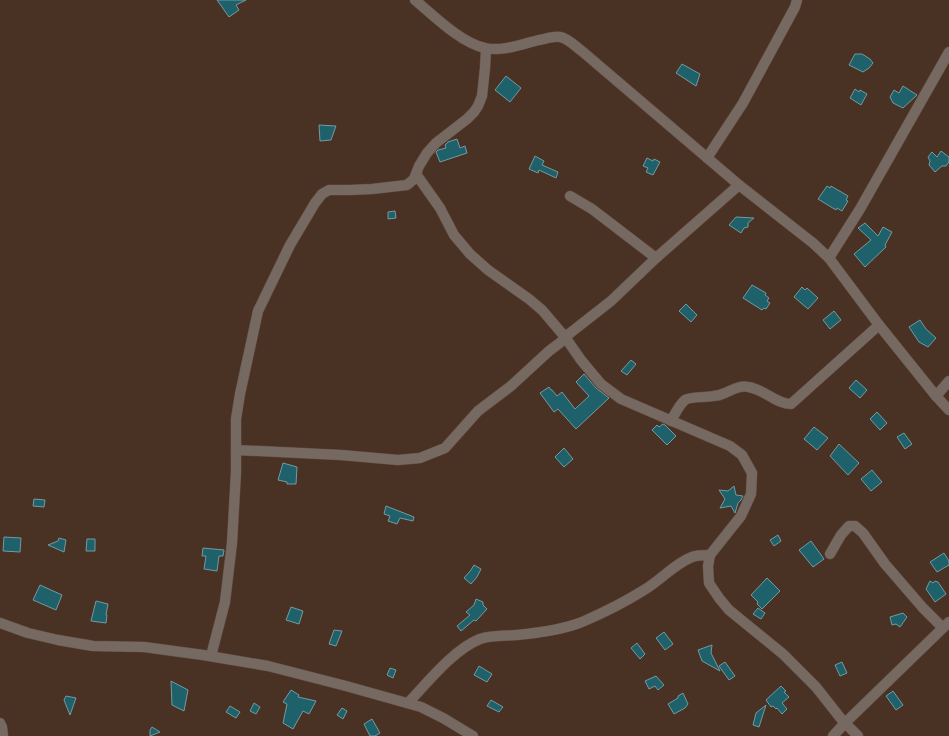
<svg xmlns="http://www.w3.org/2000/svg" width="949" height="736" font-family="'Varela Round',sans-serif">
<rect width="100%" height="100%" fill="#493124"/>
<g fill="#1f616a" stroke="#759a9f">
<polygon points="217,0 246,0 236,5 239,10 229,17"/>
<polygon points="855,54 862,54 870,59 873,63 869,68 863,72 849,65"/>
<polygon points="682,64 700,74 696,86 676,73"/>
<polygon points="506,76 521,88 510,102 495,90"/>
<polygon points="903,86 917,95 903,108 893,103 890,97 894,90 899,93"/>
<polygon points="855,89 859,92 860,90 867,94 861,105 850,98"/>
<polygon points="319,125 336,126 331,140 320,141"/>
<polygon points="457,139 460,148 465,146 467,153 440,162 436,152 438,150 446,148 445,145 448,142"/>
<polygon points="941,151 949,157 949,162 946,166 942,166 935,172 929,165 930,161 928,157 932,152 937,157"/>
<polygon points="535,156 544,161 542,165 558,172 556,178 539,170 538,173 529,169"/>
<polygon points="647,158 653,161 654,159 660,162 653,175 646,172 648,168 643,166"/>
<polygon points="827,186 830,188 831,186 848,196 846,200 848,201 842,211 837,208 836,210 818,199"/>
<polygon points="395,211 396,218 388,219 388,212"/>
<polygon points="736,217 754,218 748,223 748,227 744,228 741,233 729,225"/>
<polygon points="865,223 878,236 883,227 892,232 885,245 886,247 865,267 854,254 871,240 858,228"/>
<polygon points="752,285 766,293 765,295 769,298 767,301 770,303 766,309 764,308 762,310 743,298"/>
<polygon points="802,287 805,290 807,288 818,298 808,309 794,297"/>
<polygon points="686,304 697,315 691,322 679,311"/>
<polygon points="834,311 841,320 830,329 823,320"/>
<polygon points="920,320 926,329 936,338 928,347 919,342 909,327"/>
<polygon points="631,360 636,364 627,375 621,371"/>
<polygon points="584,374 596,388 609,398 576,429 558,409 554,412 540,393 549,387 551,390 552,390 557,396 562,392 575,409 589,396 576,382"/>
<polygon points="856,380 867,390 860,398 849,388"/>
<polygon points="877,412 887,423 880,430 870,419"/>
<polygon points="663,424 665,425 676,436 667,445 652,430 657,425 659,427"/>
<polygon points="814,427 828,438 817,450 804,439"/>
<polygon points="904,433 912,444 905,449 897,437"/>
<polygon points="839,444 859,463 848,475 830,456"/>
<polygon points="564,448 573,459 564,467 555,457"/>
<polygon points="283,463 297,467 296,484 287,484 287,482 278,480"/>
<polygon points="872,470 882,482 871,491 861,479"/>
<polygon points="734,486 736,495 743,496 741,500 738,503 735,513 731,506 720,508 725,499 719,490 728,491"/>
<polygon points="34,499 45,500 44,507 33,506"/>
<polygon points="386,506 414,517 413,521 400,518 397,524 388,521 390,516 384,514"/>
<polygon points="778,535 781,541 774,546 770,540"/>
<polygon points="4,537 21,538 20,552 3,551"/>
<polygon points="59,538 66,540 64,552 48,545 58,541"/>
<polygon points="87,539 95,539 95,551 86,551"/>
<polygon points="811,541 824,559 813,567 799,550"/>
<polygon points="203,548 224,550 223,556 219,556 217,571 204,569 206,556 202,556"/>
<polygon points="944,553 949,561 949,565 937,572 930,562"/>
<polygon points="474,565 481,569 477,577 471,584 464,578 471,570"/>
<polygon points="767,578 780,591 762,609 757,604 758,602 751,595"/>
<polygon points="930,581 933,583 935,581 938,582 946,594 935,602 926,589"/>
<polygon points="40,585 62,595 56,610 33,600"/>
<polygon points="476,599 483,602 483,605 487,609 476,621 474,620 461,631 457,626 470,615 466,612 474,605"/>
<polygon points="96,601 108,604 106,615 107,615 106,623 91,621"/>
<polygon points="291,607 303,611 299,624 286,620"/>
<polygon points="758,608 765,613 761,619 753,614"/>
<polygon points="903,613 907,617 900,627 896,624 892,625 890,617"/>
<polygon points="334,630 342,631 336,646 329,644"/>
<polygon points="664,632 673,644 665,650 656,638"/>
<polygon points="637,643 645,654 640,659 631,648"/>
<polygon points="712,645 711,653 720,671 702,661 698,650"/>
<polygon points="725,662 735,676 729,680 719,666"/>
<polygon points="842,662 847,673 840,676 835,665"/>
<polygon points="479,666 492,674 487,682 474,675"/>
<polygon points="390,668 396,670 393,678 387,675"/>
<polygon points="656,676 664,685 658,690 655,686 649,689 645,681"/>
<polygon points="171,681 188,690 184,711 172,705"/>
<polygon points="781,686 786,691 784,692 789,697 782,703 787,709 782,714 777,708 776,709 773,706 771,707 766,700"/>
<polygon points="291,690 299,695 298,697 316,701 309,714 303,711 293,729 283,723 287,704 283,702"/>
<polygon points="893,691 903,705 896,710 886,696"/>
<polygon points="683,693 688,704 685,708 674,714 668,704 678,698 678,696"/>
<polygon points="66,696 76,698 70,715 64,700"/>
<polygon points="491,700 503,707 499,712 487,706"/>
<polygon points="254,703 260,707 256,714 250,711"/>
<polygon points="766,705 759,727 753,725 756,713"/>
<polygon points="230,706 240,712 236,718 226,712"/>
<polygon points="342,708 347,711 343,719 337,715"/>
<polygon points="372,719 380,733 375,736 370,736 364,724"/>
<polygon points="152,727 160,732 150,736 150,730"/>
</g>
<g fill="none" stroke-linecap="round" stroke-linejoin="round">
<g stroke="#644d41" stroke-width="11">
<g id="minor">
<path d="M415,0C434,16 461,43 485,48C502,52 522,44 539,40C545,39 553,36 560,37C568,38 576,47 583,52L739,185L813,243L829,258L879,325L936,396L949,410"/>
<polyline points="707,158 743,103 795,7 797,0"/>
<polyline points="416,174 440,208 454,235 470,254 488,270 529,299 542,310 565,337 581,360 601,384 621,399 730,446 742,455 752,473 751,494 741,516 710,555 708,566 709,583 719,598 729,610 783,654 816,687 842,720 858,736"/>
<polyline points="570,196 592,209 656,258"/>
<polyline points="829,258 860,209 949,52"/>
<polyline points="936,396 949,381"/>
<path d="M671,421C675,414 679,405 685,400C691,396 705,398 713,396C717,396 721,395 725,393C732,390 740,385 748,387C764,389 776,404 791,404L879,325"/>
<polyline points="236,450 341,455 398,460 420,458 445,448 478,411 511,386 549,351 561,342 565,337 611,301 656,258 739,185"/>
<polyline points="830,554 841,535 849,526 855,526 863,533 885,564 923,608 943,628"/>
<polyline points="0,623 28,633 58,640 93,646 144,647 203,655 268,666 346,686 421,707 443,718 473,736"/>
<polyline points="211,656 225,602 232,543 236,472 236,419 240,394 258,311 290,245 315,203 322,194 329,190 350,190 372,189 407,185 414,179 419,166 427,153 436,143 467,119 474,112 478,106 482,96 485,68 486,49"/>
<path d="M408,703C427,683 454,649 480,639C492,635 505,636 517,635C538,633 562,630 582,622C603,613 625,602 644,590C661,580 674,564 692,557C697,555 704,555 710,555"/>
<polyline points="0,723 2,727 3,736"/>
<polyline points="833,736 845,723 949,622"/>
</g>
</g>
<use href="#minor" stroke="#756962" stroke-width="10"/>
</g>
</svg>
